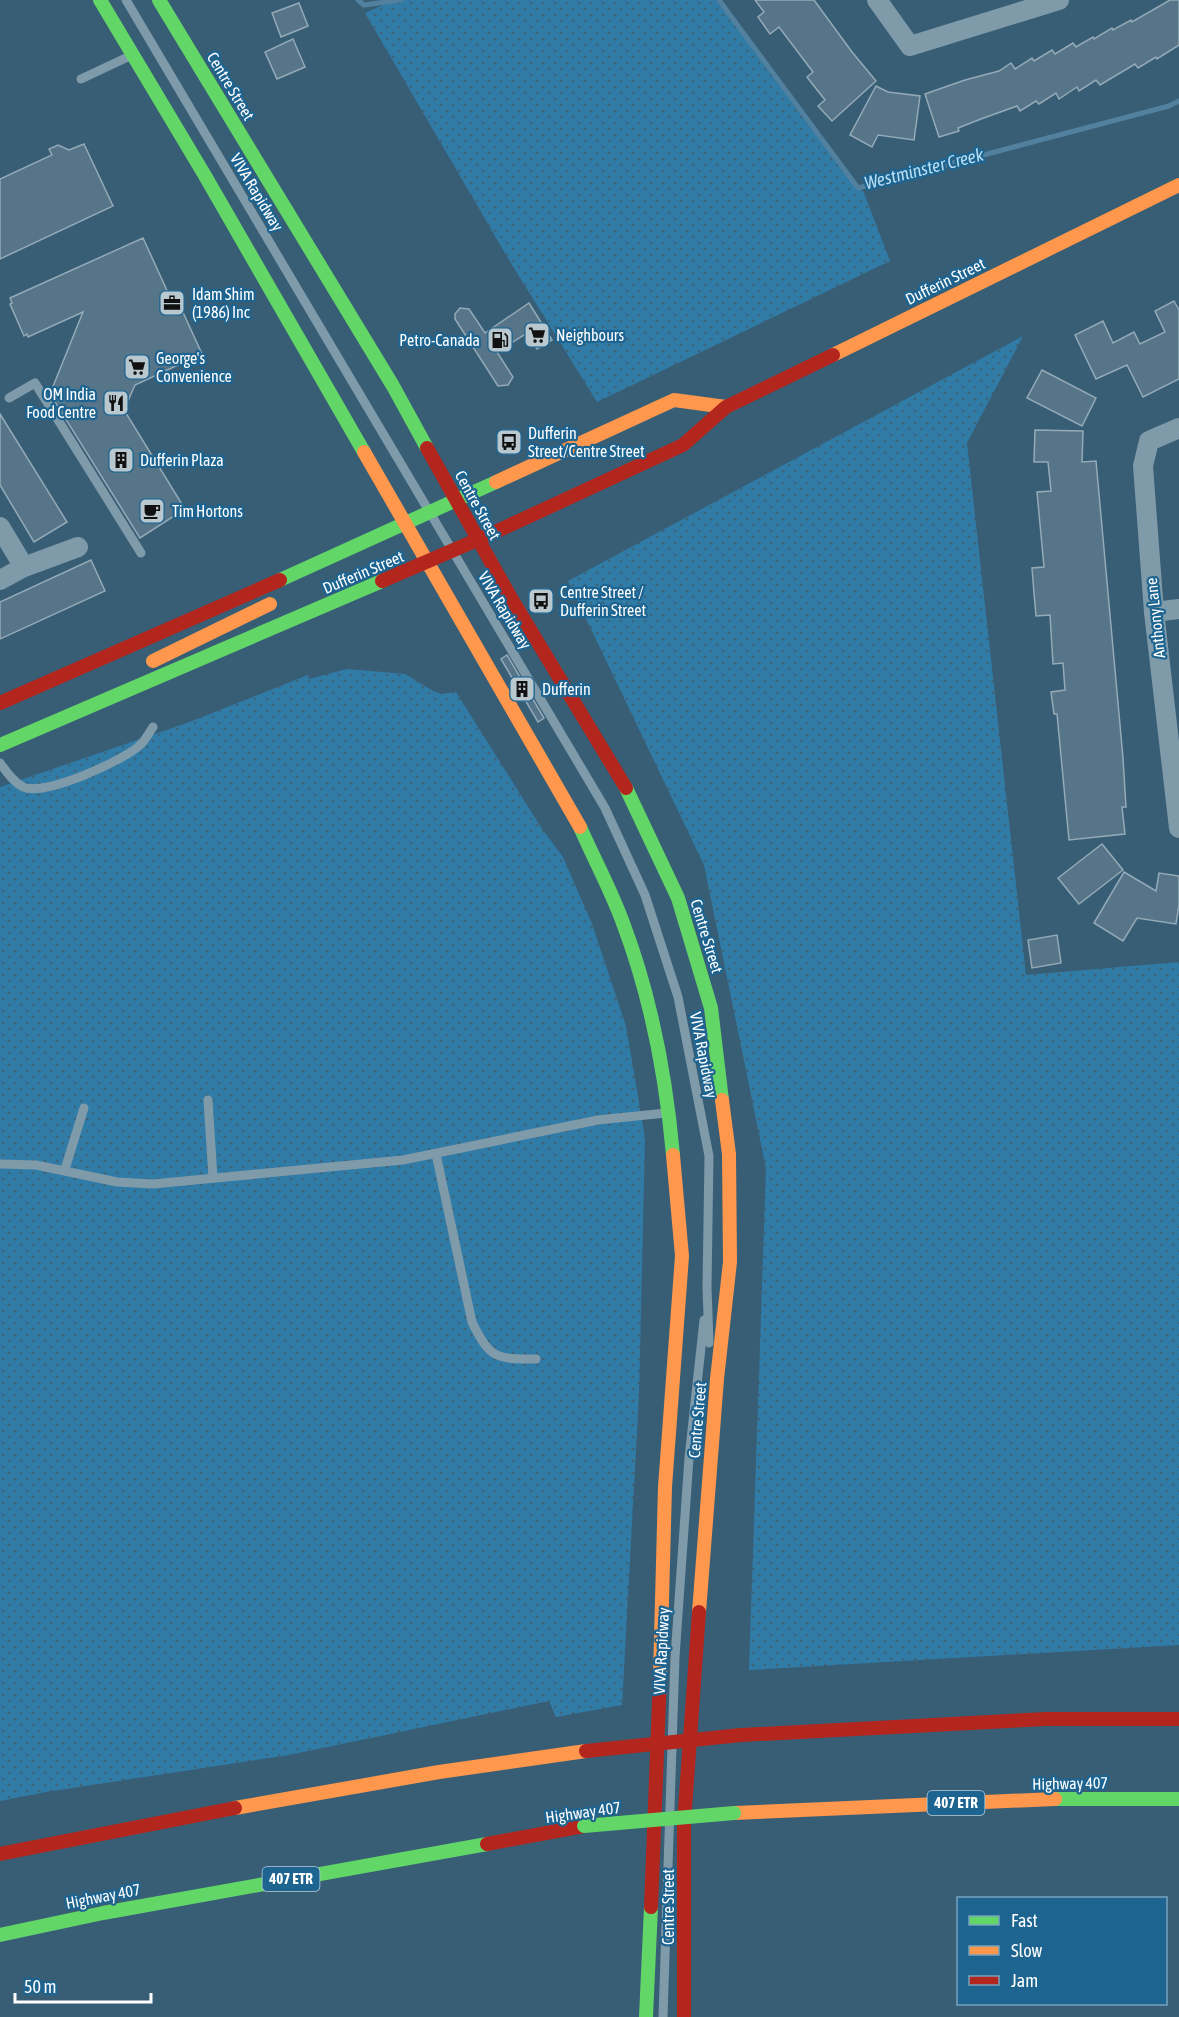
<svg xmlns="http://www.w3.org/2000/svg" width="1179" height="2017" font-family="'Asap Condensed',sans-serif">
<defs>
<pattern id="grass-dots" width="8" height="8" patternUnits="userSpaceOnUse" patternTransform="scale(1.5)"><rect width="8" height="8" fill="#317ba7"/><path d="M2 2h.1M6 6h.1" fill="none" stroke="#3e647a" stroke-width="1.8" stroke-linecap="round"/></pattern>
</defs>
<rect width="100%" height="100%" fill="#385e76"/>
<g fill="url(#grass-dots)">
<polygon points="394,0 716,0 864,193 890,261 597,402 509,260 365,13"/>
<polygon points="1023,336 967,443 1026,975 1179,962 1179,1645 749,1670 766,1168 704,865 568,581"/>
<polygon points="347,669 405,674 435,692 442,694 456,692 542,829 563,857 592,924 626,1026 645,1138 639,1395 622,1705 556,1717 549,1701 289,1755 46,1792 0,1801 0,787 187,723 308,675 309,679"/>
</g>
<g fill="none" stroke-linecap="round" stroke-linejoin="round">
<g stroke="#51819e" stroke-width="5">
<polyline points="358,0 364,5 401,0"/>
<polyline points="719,0 858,188 1169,106 1179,101"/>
</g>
</g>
<g fill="#567588" stroke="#94aab7" stroke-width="1.5">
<polygon points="755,0 814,0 852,52 876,81 832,121 818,106 825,100 807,77 813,72 779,27 770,34 758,17 764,12"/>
<polygon points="1170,0 1179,0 1179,45 1157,59 1156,57 1138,68 1135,64 1100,85 1096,80 1079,91 1077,87 1059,99 1056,93 1039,104 1036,101 1020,111 1017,106 981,119 958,128 959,131 939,137 925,94 965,80 999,71 1011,63 1015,69 1032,58 1034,61 1052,50 1055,54 1073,43 1076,47 1093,37 1094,39 1112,28 1113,30 1131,20 1132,22"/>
<polygon points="299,3 308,26 281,37 272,13"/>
<polygon points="293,39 305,67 277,79 265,52"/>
<polygon points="876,86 888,92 920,96 914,140 878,135 872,147 850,135"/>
<polygon points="84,144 113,206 0,259 0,179 52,155 49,149 58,145 69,150"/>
<polygon points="143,238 170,297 175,295 202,354 135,385 124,410 185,509 140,538 50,394 83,312 28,337 27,334 24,336 10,304 12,303 10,298"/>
<polygon points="1174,301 1179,310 1179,379 1143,397 1127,365 1096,379 1075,335 1103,321 1113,343 1134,332 1140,344 1165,332 1155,311"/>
<polygon points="529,303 552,340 537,349 527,333 497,352 513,377 508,385 498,386 455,319 455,314 460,308 469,309 485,333"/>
<polygon points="1042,370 1096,398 1082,426 1027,398"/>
<polygon points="0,414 67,522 34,542 0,485"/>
<polygon points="1035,430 1083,431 1082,462 1096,461 1123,758 1126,807 1122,807 1125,834 1069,840 1057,714 1054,714 1051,692 1065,690 1063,663 1053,664 1050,615 1036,616 1034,593 1032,568 1044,567 1037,492 1051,491 1048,462 1034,462"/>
<polygon points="91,560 105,591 0,639 0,602"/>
<polygon points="507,655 544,718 538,722 501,659"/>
<polygon points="1102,844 1123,870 1079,904 1058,878"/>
<polygon points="1124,872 1156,891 1159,873 1179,876 1179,904 1176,924 1137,918 1123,941 1094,923"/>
<polygon points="1057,935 1061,963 1032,968 1028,940"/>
</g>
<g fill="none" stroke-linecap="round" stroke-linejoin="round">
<g stroke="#7f9aa9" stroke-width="9">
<polyline points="126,0 605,808 645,895 678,997 709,1156 707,1288 709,1343"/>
<polyline points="81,79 130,56"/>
<polyline points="9,398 35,383 141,553"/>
<path d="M0,763C6,771 13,782 23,787C44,797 122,761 139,746C145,741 149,733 153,727"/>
<polyline points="208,1100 213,1178"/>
<path d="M436,1154L472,1322C490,1359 496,1359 536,1359"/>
<polyline points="0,1164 36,1165 117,1182 153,1184 403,1160 598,1120 666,1113"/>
<polyline points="65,1169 84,1108"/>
<polyline points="663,2017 675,1657 689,1458 704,1320"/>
</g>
<g stroke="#7f9aa9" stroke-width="20">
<polyline points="877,0 910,46 1059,0"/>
<polyline points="1179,428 1149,441 1143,466 1154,612 1179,828"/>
<polyline points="0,527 24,567"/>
<polyline points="0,580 24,567 78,547"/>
<polyline points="1154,612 1179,609"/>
</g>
<g stroke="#63d668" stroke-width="14">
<polyline points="100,0 204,174 364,452"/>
<polyline points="159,0 393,386 427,448"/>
<polyline points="280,580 496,482"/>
<polyline points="0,745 382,581"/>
<polyline points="626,788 678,898 711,1008 722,1100"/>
<path d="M580,827C594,859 611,890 623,923C651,997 666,1076 673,1155"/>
<polyline points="1055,1799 1179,1799"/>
<polyline points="0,1935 103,1913 487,1844"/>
<polyline points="646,2017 651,1907"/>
</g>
<g stroke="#ff974d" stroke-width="14">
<polyline points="833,355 1179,185"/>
<polyline points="364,452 580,827"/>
<polyline points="496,482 674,400 726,407"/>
<polyline points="153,661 270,604"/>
<polyline points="699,1612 717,1379 730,1262 729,1154 722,1100"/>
<polyline points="660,1676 665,1487 682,1256 673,1155"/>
<polyline points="235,1808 439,1772 586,1751"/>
<polyline points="734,1813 1055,1799"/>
</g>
<g stroke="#b3261e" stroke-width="14">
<polyline points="427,448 511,598 626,788"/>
<polyline points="382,581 493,533 683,445 726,407 833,355"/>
<polyline points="0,703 280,580"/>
<polyline points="741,1735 1046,1719 1179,1719"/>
<polyline points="487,1844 584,1826"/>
<polyline points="0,1854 235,1808"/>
<polyline points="651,1907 660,1676"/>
<polyline points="684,2017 684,1823 699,1612"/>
</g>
<polyline stroke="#63d668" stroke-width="14" points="584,1826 734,1813"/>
<polyline stroke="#b3261e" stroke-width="14" points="586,1751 741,1735"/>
</g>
<defs>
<g id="office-square" transform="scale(1.35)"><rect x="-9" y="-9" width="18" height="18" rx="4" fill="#b9c7cf" stroke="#1d6491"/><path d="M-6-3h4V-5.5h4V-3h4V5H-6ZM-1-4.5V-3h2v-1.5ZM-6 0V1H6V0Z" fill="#111"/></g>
<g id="supermarket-square" transform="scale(1.35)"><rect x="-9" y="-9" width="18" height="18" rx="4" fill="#b9c7cf" stroke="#1d6491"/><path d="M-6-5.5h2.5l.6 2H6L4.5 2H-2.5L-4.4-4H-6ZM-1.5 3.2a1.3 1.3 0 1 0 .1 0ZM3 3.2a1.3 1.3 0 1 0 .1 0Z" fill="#111"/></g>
<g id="fuel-square" transform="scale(1.35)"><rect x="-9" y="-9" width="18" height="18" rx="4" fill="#b9c7cf" stroke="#1d6491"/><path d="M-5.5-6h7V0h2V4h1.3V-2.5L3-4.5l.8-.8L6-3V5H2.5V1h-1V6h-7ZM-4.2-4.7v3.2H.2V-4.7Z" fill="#111"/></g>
<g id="restaurant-square" transform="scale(1.35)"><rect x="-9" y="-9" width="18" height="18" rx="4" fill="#b9c7cf" stroke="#1d6491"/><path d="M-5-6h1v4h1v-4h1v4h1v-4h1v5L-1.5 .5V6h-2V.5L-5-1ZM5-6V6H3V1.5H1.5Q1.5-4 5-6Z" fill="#111"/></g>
<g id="bus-square" transform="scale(1.35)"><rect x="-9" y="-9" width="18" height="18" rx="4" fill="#b9c7cf" stroke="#1d6491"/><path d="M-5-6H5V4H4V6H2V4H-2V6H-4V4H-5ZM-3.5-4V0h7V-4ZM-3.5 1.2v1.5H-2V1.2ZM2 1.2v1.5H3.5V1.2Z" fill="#111"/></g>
<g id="building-square" transform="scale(1.35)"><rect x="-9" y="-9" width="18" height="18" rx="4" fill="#b9c7cf" stroke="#1d6491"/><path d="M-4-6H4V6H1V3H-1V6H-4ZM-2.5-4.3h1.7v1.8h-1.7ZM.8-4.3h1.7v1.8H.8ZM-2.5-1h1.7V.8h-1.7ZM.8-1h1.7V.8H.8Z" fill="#111"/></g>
<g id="cafe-square" transform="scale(1.35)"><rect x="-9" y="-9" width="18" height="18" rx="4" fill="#b9c7cf" stroke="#1d6491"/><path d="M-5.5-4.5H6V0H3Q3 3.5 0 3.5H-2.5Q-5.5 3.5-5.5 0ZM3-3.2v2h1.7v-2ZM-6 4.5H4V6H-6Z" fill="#111"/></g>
</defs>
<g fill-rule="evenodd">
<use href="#office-square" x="172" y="303"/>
<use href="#supermarket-square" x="537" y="335"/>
<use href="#fuel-square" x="500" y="340"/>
<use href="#supermarket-square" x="137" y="367"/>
<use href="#restaurant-square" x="116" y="403"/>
<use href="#bus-square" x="509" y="442"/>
<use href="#building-square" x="121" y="460"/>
<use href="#cafe-square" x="152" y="511"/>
<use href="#bus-square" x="541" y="601"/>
<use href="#building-square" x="522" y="689"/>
</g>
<g text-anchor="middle" stroke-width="4.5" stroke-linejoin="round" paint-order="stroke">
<g fill="#1d6491" stroke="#bbd0de" stroke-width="1.5">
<rect x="927.5" y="1791" width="57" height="24" rx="4.5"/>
<rect x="262.5" y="1867" width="57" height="24" rx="4.5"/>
</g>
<g font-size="15" font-weight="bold" fill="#fff">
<text x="956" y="1808">407 ETR</text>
<text x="291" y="1884">407 ETR</text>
</g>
<g font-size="16" fill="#fff" stroke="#1d6491">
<text transform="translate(231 86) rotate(59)" y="6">Centre Street</text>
<text transform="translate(257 192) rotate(59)" y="6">VIVA Rapidway</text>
<text transform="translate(945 281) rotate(-26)" y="6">Dufferin Street</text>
<text transform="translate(478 505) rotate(61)" y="6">Centre Street</text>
<text transform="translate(363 572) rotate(-23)" y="6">Dufferin Street</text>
<text transform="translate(505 610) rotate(59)" y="6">VIVA Rapidway</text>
<text transform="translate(1155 618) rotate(-96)" y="6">Anthony Lane</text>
<text transform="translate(707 936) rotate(73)" y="6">Centre Street</text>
<text transform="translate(704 1055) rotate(79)" y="6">VIVA Rapidway</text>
<text transform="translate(697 1420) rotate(-85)" y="6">Centre Street</text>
<text transform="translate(661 1651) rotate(-87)" y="6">VIVA Rapidway</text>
<text transform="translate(1070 1783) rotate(-1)" y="6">Highway 407</text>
<text transform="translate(583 1812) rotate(-8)" y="6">Highway 407</text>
<text transform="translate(103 1896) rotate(-11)" y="6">Highway 407</text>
<text transform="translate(668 1907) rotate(-90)" y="6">Centre Street</text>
</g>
<g font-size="16" fill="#fff" stroke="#1d6491" text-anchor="start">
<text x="192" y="300">Idam Shim<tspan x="192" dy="18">(1986) Inc</tspan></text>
<text x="556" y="341">Neighbours</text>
<text x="480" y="346" text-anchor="end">Petro-Canada</text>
<text x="156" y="364">George's<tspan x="156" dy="18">Convenience</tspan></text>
<text x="96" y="400" text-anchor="end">OM India<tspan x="96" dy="18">Food Centre</tspan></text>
<text x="528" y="439">Dufferin<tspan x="528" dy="18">Street/Centre Street</tspan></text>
<text x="140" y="466">Dufferin Plaza</text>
<text x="172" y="517">Tim Hortons</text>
<text x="560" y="598">Centre Street /<tspan x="560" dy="18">Dufferin Street</tspan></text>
<text x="542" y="695">Dufferin</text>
</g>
<g font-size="18" font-style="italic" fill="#b9dff5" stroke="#1d6491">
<text transform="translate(924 169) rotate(-14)" y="6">Westminster Creek</text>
</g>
</g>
<rect x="957" y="1897" width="210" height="108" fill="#1d6491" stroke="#77a2bd" stroke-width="1.5"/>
<rect x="969" y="1916" width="30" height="9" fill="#63d668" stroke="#77a2bd" stroke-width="1.5"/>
<text x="1011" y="1927" font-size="18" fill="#ffffff">Fast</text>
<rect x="969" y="1946" width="30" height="9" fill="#ff974d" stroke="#77a2bd" stroke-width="1.5"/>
<text x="1011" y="1957" font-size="18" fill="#ffffff">Slow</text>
<rect x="969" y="1976" width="30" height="9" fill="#b3261e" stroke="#77a2bd" stroke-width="1.5"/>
<text x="1011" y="1987" font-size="18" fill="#ffffff">Jam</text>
<path d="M15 1993v9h136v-9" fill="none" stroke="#ffffff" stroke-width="3"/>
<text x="24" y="1993" font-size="18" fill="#ffffff" stroke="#1d6491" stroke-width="4.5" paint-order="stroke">50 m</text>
</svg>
